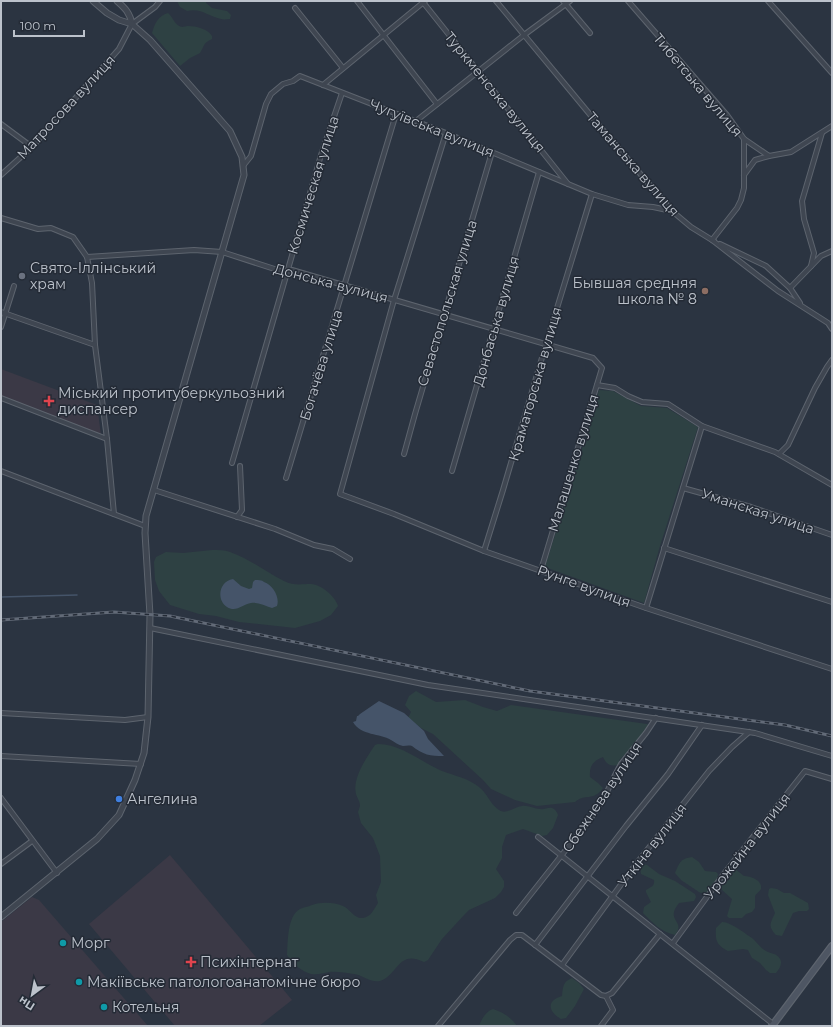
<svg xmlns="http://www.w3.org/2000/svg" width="833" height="1027" font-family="Montserrat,sans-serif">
<rect width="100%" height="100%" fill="#2b3441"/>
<g fill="#3b3946">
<polygon points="1,369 97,405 101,435 1,397"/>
<polygon points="170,855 292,1000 259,1026 175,1026 89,924"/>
<polygon points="32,897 39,900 148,1026 1,1026 1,922"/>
</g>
<g fill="#2e4143">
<path d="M177,1H206V3L212,8L227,11L231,15L230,19C227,19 224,20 221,19C207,16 202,8 187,11L180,7Z"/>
<path d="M168,13C173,17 175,26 182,27C184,27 186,26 188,26C196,26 208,29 212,36V39C203,43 205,45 200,53L190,58L180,66L152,33C155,23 158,16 168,13Z"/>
<polygon points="599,390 613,391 641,406 667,408 698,427 660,546 644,603 545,567 587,433"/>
<path d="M212,550C218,550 225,550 230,552C250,559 266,572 284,581C294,586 301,584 311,584C322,585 335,596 338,606L331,615L320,621L295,628L239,622L216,616L199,614L170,605L159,591L155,580L154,562L156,557L166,552L183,553Z"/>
<path d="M416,691L436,702L465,700L483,707L497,711L511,705L647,724L651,726L640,741L619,760L621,764C612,767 607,766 603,757C593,761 589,766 590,777L598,783L603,788C593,802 585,793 575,802L537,806L515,800L491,789L483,780L433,734L421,728L408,718L411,712L405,705L409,696Z"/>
<path d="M378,744C401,744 421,762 442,771C455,776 468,778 479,787C487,793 490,804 499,810C506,815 514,807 522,806C528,805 534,809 540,809C544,810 548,807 552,808C555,809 557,812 558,815L553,828L547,835L542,836L523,829L506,835L502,847V858L496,869L504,881V887L501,892L495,898L469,910L465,914L442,939L428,960L424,962C398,949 398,975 380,981C370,983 363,975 354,974C346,973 337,971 329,972C323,973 318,975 311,974C301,971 293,964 287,955C288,942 287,916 300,909C304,907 308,907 312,905C321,902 333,902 343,906C350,909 354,919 363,918C371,917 374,909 378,903L376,895L381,882L380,856L373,838L361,823L358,812L360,806C360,801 357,798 356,794C352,778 367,757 375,745Z"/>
<path d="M692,857L699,862L705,871L716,872L718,874L717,879L707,892L701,893L699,892L681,880L675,873C680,862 680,859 692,857Z"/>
<path d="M642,864L647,865L659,874L675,881L695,894L696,897L694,901L679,903C664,921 687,921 675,935C661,932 653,923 643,913L644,907L651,902L646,892V890C651,887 655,886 654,880L641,874L640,866Z"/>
<path d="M733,869H735L744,876C750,876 763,880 761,889C760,891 756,894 755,896V908L752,912L746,914L742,918H729L727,916L732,899L721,889L720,884L728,871Z"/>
<path d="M771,888L777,889L784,893H790L808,903L809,909L807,911H799L793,913L782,936L776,935C768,926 770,924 775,913L768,895L769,889Z"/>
<path d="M722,922C729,921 746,934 752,938C757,942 761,949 766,951C771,954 777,953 780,959C783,964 779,969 776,973H770L766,970L760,963L752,958L748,950L743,949L728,951C717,945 715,941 716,928Z"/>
<path d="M572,978L579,983L584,989L575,1006L566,1018L561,1019C548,1011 546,1001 562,996C563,986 563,982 572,978Z"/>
<path d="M493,1009C503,1012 512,1018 517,1026H479C481,1020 486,1011 493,1009Z"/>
</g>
<g fill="#455469">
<path d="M233,579L241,586L249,589L252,588L253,582L255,580C258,580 262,580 264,582C273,585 280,597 277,606L272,608C265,606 258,602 251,603C243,604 236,613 227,607C216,600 219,581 233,579Z"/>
<path d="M379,701L404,713L424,731L428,739L444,756C430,756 423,755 412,746C408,745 406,746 403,746C398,745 395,742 391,740C380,733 361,736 353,722L356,721L357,716H358L360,714Z"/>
</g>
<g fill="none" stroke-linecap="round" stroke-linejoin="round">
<polyline stroke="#455469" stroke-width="1.5" points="1,597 77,595"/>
<g stroke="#5d646e" stroke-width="6">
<g id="minor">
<polyline points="357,1 437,104"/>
<polyline points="422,1 568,184"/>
<polyline points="496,1 602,129 672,211 691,227 712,240 778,291 828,323 832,329"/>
<polyline points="563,1 590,33"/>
<polyline points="628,1 727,115 744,139 744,188 741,200 737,208 712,240 714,241"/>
<polyline points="768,1 832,73"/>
<polyline points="295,8 343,68"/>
<polyline points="323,85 425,1"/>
<polyline points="416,121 524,35 570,1"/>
<polyline points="1,124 32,147"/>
<polyline points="446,133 394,300 340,494 394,514 484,551 646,608 832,669"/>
<polyline points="744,139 769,156 791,152 832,126"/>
<polyline points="243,166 251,156 266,104 271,94 283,84 293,81 300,76 446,133 592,194 628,205 653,207 672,211"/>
<polyline points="1,175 32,147 119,49 132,24 155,7 160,1"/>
<polyline points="744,175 755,160 769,156"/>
<polyline points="1,218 38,229 51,228 73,237 87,257 92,283 95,345 107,439 114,514"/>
<polyline points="720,244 766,266 790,288 800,303"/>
<polyline points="87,257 194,250 222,252 287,273 292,270 593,358 602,368 541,570"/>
<polyline points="811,266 814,253 804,219 802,201 822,133"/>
<polyline points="790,288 821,256 832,251"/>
<polyline points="1,312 95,345"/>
<polyline points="1,327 14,286"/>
<polyline points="597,385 615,388 628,396 642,402 668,404 702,426 775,452 832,485"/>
<polyline points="1,398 107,439"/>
<polyline points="404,454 415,414 492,152"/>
<polyline points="779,454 788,445 815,388 827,367 832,360"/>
<polyline points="232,463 321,155 342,93"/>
<polyline points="1,471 145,526"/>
<polyline points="452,471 539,172"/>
<polyline points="286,478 396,114"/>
<polyline points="683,488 751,507 832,535"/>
<polyline points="154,490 275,529 314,545 333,549 350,559"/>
<polyline points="237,517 242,510 240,466"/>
<polyline points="664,548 832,602"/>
<polyline points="484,551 503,490 546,344 592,194"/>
<polyline points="646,608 702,426"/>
<polyline points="150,628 428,685 755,733 832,756"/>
<polyline points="1,713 125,720 148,717"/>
<polyline points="1,756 141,764"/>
<polyline points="1,798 57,873"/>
<polyline points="538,837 773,1024"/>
<polyline points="1,864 32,841"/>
<polyline points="516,913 591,818 605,796 615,775 621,764 646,733 656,718"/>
<polyline points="673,943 726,871 805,771 832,779"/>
<polyline points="535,945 626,826 668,774 702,725"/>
<polyline points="562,965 636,864 709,771 732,747 749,732"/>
<polyline points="438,1026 510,940 516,935 522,935 601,995 606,996 612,993 660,934"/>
<polyline points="601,1026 613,1010 606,996"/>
</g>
</g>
<g stroke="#5d646e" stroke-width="7">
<g id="tertiary">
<path d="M117,1C125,8 130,13 132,24"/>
<polyline points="1,917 97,839 119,815 135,780 144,753 148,717 150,615 145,533 146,516 244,175 242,157 230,131 150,40 132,24 119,20 107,13 93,1"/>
</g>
</g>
<g stroke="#5d646e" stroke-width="8">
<polyline id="secondary" points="772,1026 832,946"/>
</g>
<use href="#minor" stroke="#3f4651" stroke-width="4"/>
<use href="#tertiary" stroke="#3f4651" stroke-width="5"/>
<use href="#secondary" stroke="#4e5663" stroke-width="5.5"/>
<g stroke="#626a77" stroke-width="3">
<polyline id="rail" points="1,620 114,612 170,616 530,691 785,725 832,736"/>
</g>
<use href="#rail" stroke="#242b36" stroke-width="1.5" stroke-dasharray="4.5" stroke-linecap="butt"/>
</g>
<circle fill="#6b7280" stroke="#242b36" stroke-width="1.5" cx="22" cy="276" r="4"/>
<circle fill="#8d6e63" stroke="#242b36" stroke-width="1.5" cx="705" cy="291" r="4"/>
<g fill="#e0444e" stroke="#242b36" stroke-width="1.5">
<path d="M47 395h4v4h4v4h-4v4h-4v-4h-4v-4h4z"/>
<path d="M189 956h4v4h4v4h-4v4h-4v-4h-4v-4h4z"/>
</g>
<circle fill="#3f7fe0" stroke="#242b36" stroke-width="1.5" cx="119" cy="799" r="4"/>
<g fill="#0f9aa8" stroke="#242b36" stroke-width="1.5">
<circle cx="63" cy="943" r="4"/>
<circle cx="79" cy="982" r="4"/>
<circle cx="104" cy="1007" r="4"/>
</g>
<g text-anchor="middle" stroke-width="3" stroke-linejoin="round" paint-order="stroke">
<g font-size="14" fill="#bcc2cb" stroke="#242b36">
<text transform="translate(698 85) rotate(50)" y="5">Тибетська вулиця</text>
<text transform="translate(495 92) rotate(51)" y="5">Туркменська вулиця</text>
<text transform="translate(66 107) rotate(-47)" y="5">Матросова вулиця</text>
<text transform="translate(432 128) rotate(22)" y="5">Чугуївська вулиця</text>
<text transform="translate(633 164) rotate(49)" y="5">Таманська вулиця</text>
<text transform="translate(313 185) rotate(-73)" y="5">Космическая улица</text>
<text transform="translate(331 283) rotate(15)" y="5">Донська вулиця</text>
<text transform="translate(447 303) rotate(-73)" y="5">Севастопольская улица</text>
<text transform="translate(496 321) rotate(-74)" y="5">Донбаська вулиця</text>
<text transform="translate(321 365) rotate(-73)" y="5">Богачёва улица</text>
<text transform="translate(535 384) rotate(-74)" y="5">Краматорська вулиця</text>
<text transform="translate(573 463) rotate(-73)" y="5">Малашенко вулиця</text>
<text transform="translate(758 511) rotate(18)" y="5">Уманская улица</text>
<text transform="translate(584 586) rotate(20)" y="5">Рунге вулиця</text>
<text transform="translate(602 797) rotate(-56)" y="5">Сбежнева вулиця</text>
<text transform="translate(652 845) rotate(-52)" y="5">Уткiна вулиця</text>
<text transform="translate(747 846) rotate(-52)" y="5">Урожайна вулиця</text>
</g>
<g font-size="14" fill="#bcc2cb" stroke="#242b36" text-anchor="start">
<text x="30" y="273">Свято-Іллінський<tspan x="30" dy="16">храм</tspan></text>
<text x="697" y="288" text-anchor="end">Бывшая средняя<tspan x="697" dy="16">школа № 8</tspan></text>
<text x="58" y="398">Міський протитуберкульозний<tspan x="58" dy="16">диспансер</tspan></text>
<text x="127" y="804">Ангелина</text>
<text x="71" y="948">Морг</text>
<text x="200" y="967">Психінтернат</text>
<text x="87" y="987">Макіївське патологоанатомічне бюро</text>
<text x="112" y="1012">Котельня</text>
</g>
</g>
<rect width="833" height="1027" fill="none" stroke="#bcc2cb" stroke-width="4"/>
<g transform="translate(32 995) rotate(212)" stroke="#242b36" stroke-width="3" paint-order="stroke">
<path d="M0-3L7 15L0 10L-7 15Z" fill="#bcc2cb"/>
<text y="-6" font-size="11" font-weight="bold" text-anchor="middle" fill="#bcc2cb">Пн</text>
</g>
<path d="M14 30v6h70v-6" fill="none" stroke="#bcc2cb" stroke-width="2"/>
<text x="20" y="30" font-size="12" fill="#bcc2cb" stroke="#242b36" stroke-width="3" paint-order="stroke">100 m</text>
</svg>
